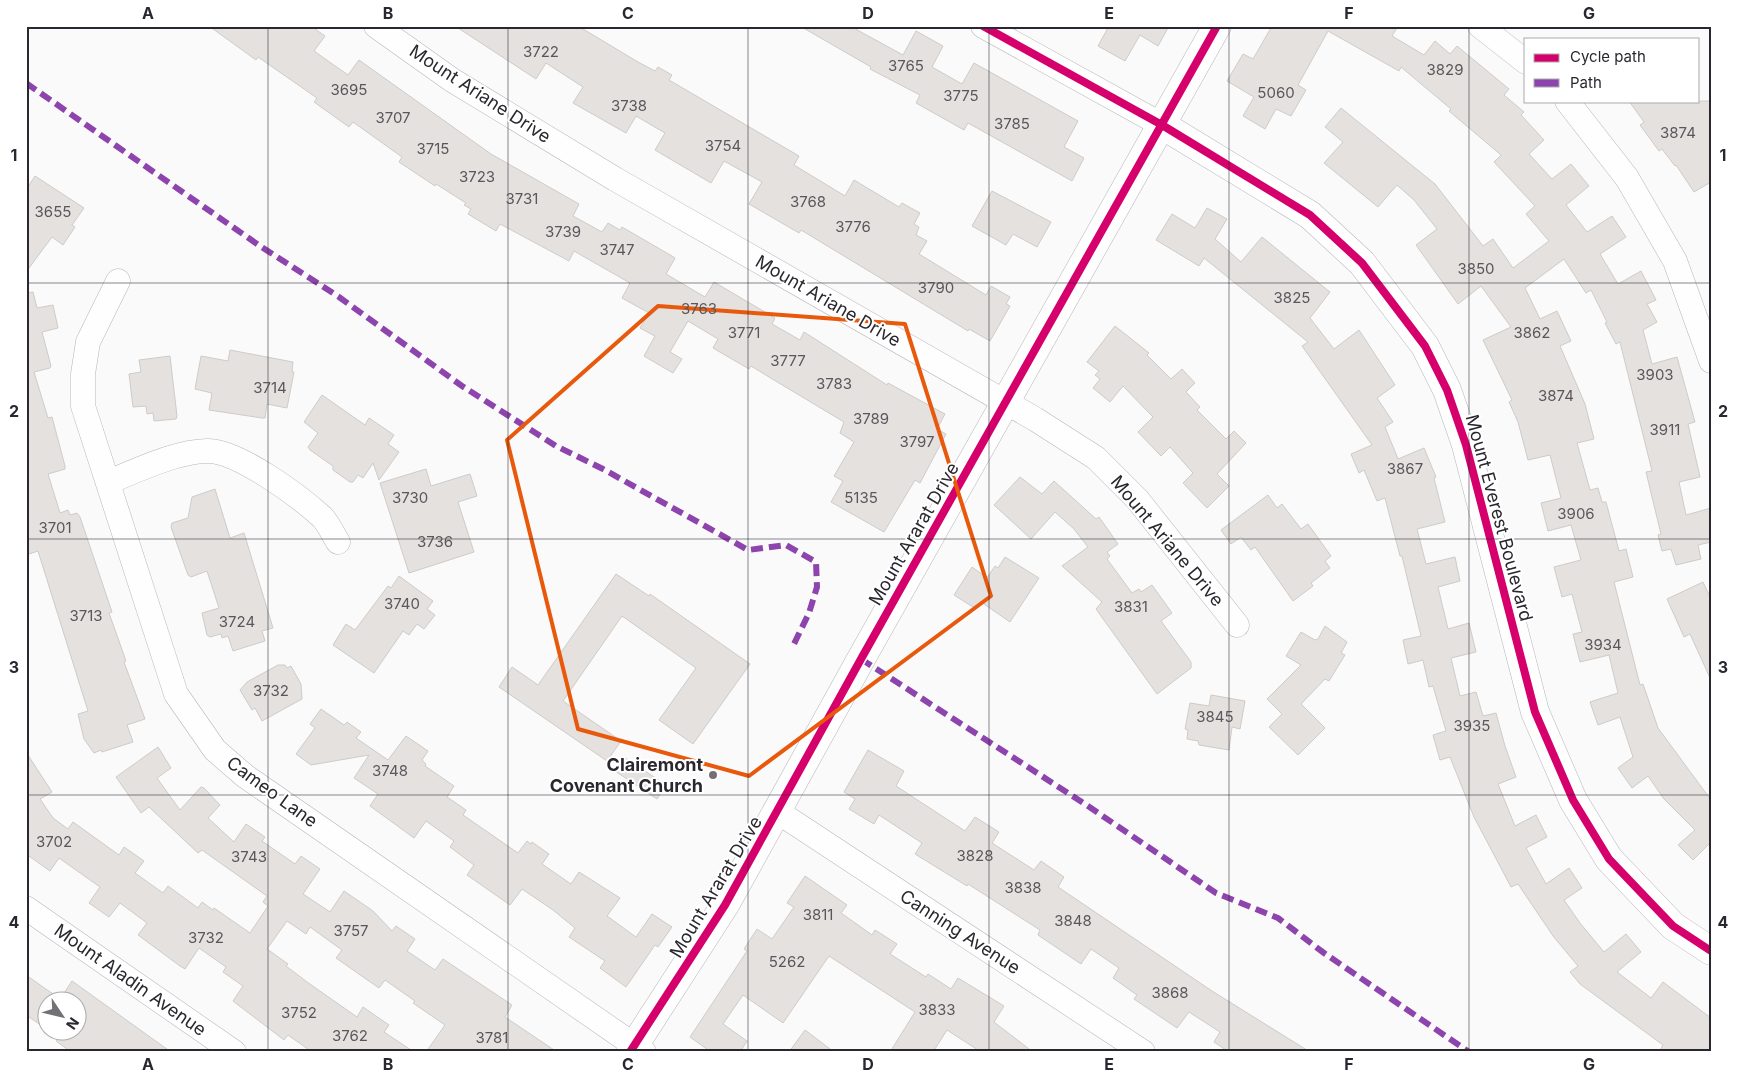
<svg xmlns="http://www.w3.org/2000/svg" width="1737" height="1078" font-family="Inter,sans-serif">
<rect width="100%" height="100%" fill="#fafafb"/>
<g fill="#e4e1df" stroke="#cecbc8">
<polygon points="209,26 311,26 325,36 314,51 348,75 359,60 491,154 579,204 573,216 602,232 608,223 620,230 622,227 672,256 675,258 666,274 705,297 714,282 775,318 772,324 800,340 804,332 887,385 888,383 945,414 937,429 946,434 920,483 915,480 884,532 831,502 843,481 834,476 854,442 840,433 844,422 769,377 751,366 749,369 713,348 718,339 688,321 670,352 682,359 673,373 649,359 644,356 655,336 640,328 649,313 622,298 630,283 574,251 569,261 500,224 496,231 468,214 471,209 464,205 466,203 436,184 435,186 399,162 402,157 353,122 349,127 314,102 317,98 258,57 256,60"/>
<polygon points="455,26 578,26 638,62 655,71 658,67 672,75 669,80 799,156 794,165 845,196 854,180 899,207 902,203 920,213 914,224 919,227 916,235 927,241 919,254 986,295 991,286 1010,297 1006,304 1010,306 990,341 969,329 968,331 801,230 799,233 749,204 762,182 724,161 711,183 655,150 665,133 636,116 626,133 573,103 583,87 546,63 536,79"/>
<polygon points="800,26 850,26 903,55 916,31 943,46 932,67 962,84 974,63 1078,121 1064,147 1084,158 1072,181 968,123 964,130 916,103 920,95 870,69 871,67"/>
<polygon points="1109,26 1169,26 1158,46 1140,35 1125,61 1098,46"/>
<polygon points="1272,26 1398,26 1392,36 1424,55 1435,41 1450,54 1457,46 1509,89 1504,95 1524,112 1521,115 1544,140 1529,154 1552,179 1571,164 1589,186 1566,205 1587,232 1612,216 1626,237 1600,254 1618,284 1641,271 1656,300 1647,304 1657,322 1643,330 1652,364 1677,357 1695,422 1688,424 1700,477 1679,482 1686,515 1711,508 1711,542 1698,545 1701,559 1676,565 1671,549 1662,551 1658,535 1661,534 1646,472 1652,471 1620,342 1616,344 1605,323 1607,322 1591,290 1586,293 1564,259 1525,288 1540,319 1557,311 1571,341 1560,346 1585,404 1594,439 1577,443 1590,490 1598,488 1602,502 1606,502 1619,551 1626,549 1633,577 1614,582 1640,685 1643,684 1658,728 1711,800 1711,846 1709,844 1693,860 1678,845 1695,830 1664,799 1648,776 1632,788 1618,768 1633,757 1620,717 1598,725 1590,702 1618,693 1609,655 1580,662 1573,634 1582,632 1572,594 1562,597 1554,567 1581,560 1571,525 1548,531 1541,503 1561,498 1550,455 1528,460 1518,422 1509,402 1512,400 1483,340 1511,327 1481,286 1458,304 1416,245 1437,229 1414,200 1397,185 1378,207 1324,163 1343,142 1325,127 1341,108 1435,184 1483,246 1493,239 1513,268 1549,241 1526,214 1535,206 1494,162 1501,155 1449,111 1451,109 1401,67 1399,71 1328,31 1298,85 1306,90 1291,116 1276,109 1265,129 1243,116 1254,97 1227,81 1243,54 1253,59"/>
<polygon points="1629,101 1711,101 1711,182 1694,192 1676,165 1675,166 1662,149 1659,151 1640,125 1644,122"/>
<polygon points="35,176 84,208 72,225 75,227 63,245 52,237 26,272 26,190"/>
<polygon points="992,191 1051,222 1037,247 1013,234 1006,245 972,226"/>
<polygon points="1207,208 1227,219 1215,239 1241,262 1262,237 1330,292 1310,318 1334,349 1359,330 1395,385 1377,398 1393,422 1385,427 1398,459 1424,448 1436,477 1434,478 1445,522 1417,529 1426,564 1455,557 1460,581 1438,587 1448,629 1469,623 1476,652 1451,658 1460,696 1476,692 1483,716 1496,713 1505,746 1516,777 1498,784 1515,826 1536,815 1547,837 1526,848 1546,884 1569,868 1582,888 1564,900 1580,923 1604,952 1626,934 1641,952 1617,972 1651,998 1663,982 1711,1018 1711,1052 1659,1052 1663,1045 1580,984 1570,972 1578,966 1553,936 1518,884 1511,887 1474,817 1450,757 1440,760 1433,735 1446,731 1433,686 1429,687 1423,660 1408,664 1403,640 1421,636 1402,556 1400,556 1385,498 1377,501 1364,470 1359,473 1351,454 1372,445 1302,346 1308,342 1204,258 1199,266 1156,240 1172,214 1195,228"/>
<polygon points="33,292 37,308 53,305 58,328 42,332 51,366 50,368 34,372 48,418 52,417 65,466 65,469 48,474 60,513 68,510 70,515 77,513 80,517 112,612 109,613 126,661 124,662 145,719 127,725 133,742 102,752 101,750 94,753 84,739 78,714 88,711 38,551 26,555 26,293"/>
<polygon points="1115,326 1149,353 1147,355 1171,379 1182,369 1195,383 1186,392 1200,407 1197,410 1226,439 1234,431 1246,443 1217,474 1229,486 1207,508 1183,483 1193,473 1170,447 1161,456 1138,432 1153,417 1123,386 1110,402 1093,388 1100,379 1095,375 1099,371 1087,362"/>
<polygon points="230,350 293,362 292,372 294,372 287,408 267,404 265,418 262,418 209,410 212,393 195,389 201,356 228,361"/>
<polygon points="170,356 177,416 176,419 154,421 153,413 147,414 146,406 133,407 129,374 141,372 139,360"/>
<polygon points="322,395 365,425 369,418 394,435 388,444 399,452 379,480 373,463 363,478 358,475 353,482 350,482 333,470 333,466 310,450 308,447 318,433 304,422"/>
<polygon points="426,469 431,486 470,474 477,496 458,502 474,552 409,573 380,483"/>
<polygon points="1020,477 1042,494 1054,481 1096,519 1099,517 1118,544 1107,552 1110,556 1107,559 1132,593 1139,589 1141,592 1152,585 1172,613 1161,621 1191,662 1191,668 1157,694 1096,609 1102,602 1062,566 1088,547 1074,529 1055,512 1031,539 994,505"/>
<polygon points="215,489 230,538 244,533 273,628 262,631 265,641 233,651 228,636 222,638 221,634 210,637 207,635 202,613 219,608 207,571 191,577 188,575 171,527 172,523 188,518 192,497"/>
<polygon points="1268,495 1277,508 1282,504 1301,529 1308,524 1331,556 1325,561 1330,568 1311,583 1313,586 1293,601 1255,547 1251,550 1241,537 1231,544 1221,530"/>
<polygon points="1005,557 1039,578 1010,622 981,602 976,609 954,595 972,567 987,578 995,566 998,568"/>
<polygon points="616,574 649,596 650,594 750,664 693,744 659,720 696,668 622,616 563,701 621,741 607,761 499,687 512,667 538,685"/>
<polygon points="399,576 433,601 427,609 435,615 424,629 417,624 409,635 403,631 374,673 333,645 346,624 355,630 388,586 391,588"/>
<polygon points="1703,582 1711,599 1711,680 1690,634 1684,637 1667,599"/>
<polygon points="1325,626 1347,642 1341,653 1345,655 1329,681 1325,679 1301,704 1325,728 1298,755 1269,727 1282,714 1267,699 1301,665 1286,656 1301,632 1315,640 1318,639"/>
<polygon points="278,665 285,665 287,668 291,666 301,684 302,699 262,721 255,708 252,710 240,690 247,682"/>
<polygon points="1211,695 1245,701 1240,729 1232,727 1229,750 1199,745 1198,741 1187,739 1188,730 1185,729 1190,703 1209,706"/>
<polygon points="321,709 344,725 347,722 361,732 356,738 388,760 406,736 428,751 422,760 426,764 425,766 454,786 447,797 466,810 463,815 518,853 527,841 531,844 532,842 549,854 542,864 571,884 579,872 620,898 607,916 636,937 652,914 672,927 658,947 655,945 626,987 600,968 605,961 569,937 575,928 553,910 522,889 510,905 467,875 474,865 450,847 454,841 426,821 414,838 370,806 378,794 354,778 369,755 311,765 296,754 315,728 310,724"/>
<polygon points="158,747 171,768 157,778 180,810 201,787 204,788 220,805 208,818 234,842 246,824 265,837 262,841 295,864 301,856 320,869 303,894 330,912 344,891 373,911 392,931 396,926 415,939 407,951 435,970 443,959 512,1005 505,1017 557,1052 426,1052 445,1025 413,1003 415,1001 385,980 379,988 336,958 342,950 310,927 306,934 287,921 267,949 288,964 286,966 307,982 357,1017 363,1007 389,1025 384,1032 414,1052 312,1052 288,1035 284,1040 233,1001 243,986 223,972 226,967 199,948 185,969 180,966 138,935 147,923 120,903 109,917 89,903 100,887 59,858 50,871 26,854 26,752 52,792 40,799 53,818 68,829 73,822 119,855 124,847 144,861 135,873 163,893 168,886 198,908 202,902 213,910 214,908 250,933 268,906 263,902 267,896 202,850 198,853 149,807 141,813 116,777"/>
<polygon points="868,750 904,771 896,786 965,831 975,817 999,832 992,843 1034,870 1041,861 1064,877 1058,887 1212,991 1310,1052 1229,1052 1214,1042 1220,1032 1189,1012 1177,1028 1134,999 1137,995 1113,978 1119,968 1091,949 1081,964 1038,935 1040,930 968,884 967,886 915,854 922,843 879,815 874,824 849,809 855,799 844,792"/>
<polygon points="624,757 666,785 657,799 615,771"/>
<polygon points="805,876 847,905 841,913 872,935 875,930 897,944 890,954 926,977 928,974 951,989 958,978 1004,1006 994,1022 1033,1052 981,1052 947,1030 933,1052 890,1052 915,1012 829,956 783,1023 743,995 723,1024 747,1041 740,1052 711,1052 690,1037 747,951 744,949 757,929 772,939 794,907 787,903"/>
<polygon points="26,975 60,999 72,981 171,1052 71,1052 56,1041 58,1038 48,1030 78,1030 78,1000 48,1000 48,1030 26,1015"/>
<polygon points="805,1030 834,1052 789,1052"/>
</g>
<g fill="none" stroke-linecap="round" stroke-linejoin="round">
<g stroke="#b7b6ba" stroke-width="25">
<g id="street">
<polyline points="376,26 452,80 615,179 1035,419 1096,458 1137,499 1237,625"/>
<polyline points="983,26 1162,125"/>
<polyline points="1480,26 1526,62"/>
<polyline points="1567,101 1627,178 1675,261 1711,361"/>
<polyline points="118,281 88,342 83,374 83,406 176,694 215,750 245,776 644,1052"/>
<path d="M108,482C139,470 174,452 207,451C237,450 299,496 322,517C328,523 333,534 338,542"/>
<polyline points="778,812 1143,1052"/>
<polyline points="26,908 234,1052"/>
</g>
</g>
<g stroke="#b7b6ba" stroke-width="29">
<g id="secondary">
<polyline points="1162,125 1310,215 1362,263 1425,346 1447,390 1466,445 1535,712 1573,800 1609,859 1673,926 1711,951"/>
<polyline points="630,1052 725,905 861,659 1217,26"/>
</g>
</g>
<use href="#street" stroke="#fefefe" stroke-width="24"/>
<use href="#secondary" stroke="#fefefe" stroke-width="28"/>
<g stroke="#8e44ad" stroke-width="6" stroke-dasharray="12 6" stroke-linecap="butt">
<polyline points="26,83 260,246 339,297 462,386 556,446 603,469 748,550 786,545 816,562 817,587 809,613 792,648"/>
<polyline points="861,659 1085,804 1216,893 1278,918 1324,953 1469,1052"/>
</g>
<g stroke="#fff" stroke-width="11">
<g id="cycleway">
<polyline points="983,26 1162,125 1310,215 1362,263 1425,346 1447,390 1466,445 1535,712 1573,800 1609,859 1673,926 1711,951"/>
<polyline points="630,1052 725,905 861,659 1217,26"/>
</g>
</g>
<use href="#cycleway" stroke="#d6006c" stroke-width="8"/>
</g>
<path fill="none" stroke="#e8590c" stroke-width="4" stroke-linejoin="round" d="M658,306L905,324L991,596L749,776L578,729L507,440Z"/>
<path fill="none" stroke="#2a272e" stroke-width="1" stroke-opacity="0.55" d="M268,26V1052M508,26V1052M748,26V1052M989,26V1052M1229,26V1052M1469,26V1052M26,283H1711M26,539H1711M26,795H1711"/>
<circle fill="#737176" stroke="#fff" stroke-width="2" cx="713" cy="775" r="5"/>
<g text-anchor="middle" stroke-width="4" stroke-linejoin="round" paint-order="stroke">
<g font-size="15" fill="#5a565b">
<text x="541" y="57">3722</text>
<text x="906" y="71">3765</text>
<text x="1445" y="75">3829</text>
<text x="349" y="95">3695</text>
<text x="1276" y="98">5060</text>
<text x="961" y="101">3775</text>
<text x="629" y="111">3738</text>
<text x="393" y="123">3707</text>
<text x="1012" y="129">3785</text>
<text x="1678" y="138">3874</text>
<text x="723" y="151">3754</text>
<text x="433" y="154">3715</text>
<text x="477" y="182">3723</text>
<text x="522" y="204">3731</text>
<text x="808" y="207">3768</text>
<text x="53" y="217">3655</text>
<text x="853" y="232">3776</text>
<text x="563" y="237">3739</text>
<text x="617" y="255">3747</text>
<text x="1476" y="274">3850</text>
<text x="936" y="293">3790</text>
<text x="1292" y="303">3825</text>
<text x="699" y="314">3763</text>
<text x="744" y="338">3771</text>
<text x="1532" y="338">3862</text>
<text x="788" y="366">3777</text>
<text x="1655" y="380">3903</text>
<text x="834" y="389">3783</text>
<text x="270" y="393">3714</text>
<text x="1556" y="401">3874</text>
<text x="871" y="424">3789</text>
<text x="1665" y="435">3911</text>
<text x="917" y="447">3797</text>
<text x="1405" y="474">3867</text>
<text x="410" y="503">3730</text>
<text x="861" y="503">5135</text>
<text x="1576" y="519">3906</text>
<text x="55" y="533">3701</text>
<text x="435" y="547">3736</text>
<text x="402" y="609">3740</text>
<text x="1131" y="612">3831</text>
<text x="86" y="621">3713</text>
<text x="237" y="627">3724</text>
<text x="1603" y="650">3934</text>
<text x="271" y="696">3732</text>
<text x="1215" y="722">3845</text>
<text x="1472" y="731">3935</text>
<text x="390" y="776">3748</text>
<text x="54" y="847">3702</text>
<text x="975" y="861">3828</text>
<text x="249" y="862">3743</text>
<text x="1023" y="893">3838</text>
<text x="818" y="920">3811</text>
<text x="1073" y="926">3848</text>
<text x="351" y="936">3757</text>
<text x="206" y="943">3732</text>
<text x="787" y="967">5262</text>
<text x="1170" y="998">3868</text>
<text x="937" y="1015">3833</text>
<text x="299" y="1018">3752</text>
<text x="350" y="1041">3762</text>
<text x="492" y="1043">3781</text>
</g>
<g font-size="18" fill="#2a272e" stroke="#fff">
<text transform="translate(480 94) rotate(33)" y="6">Mount Ariane Drive</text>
<text transform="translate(828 301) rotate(30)" y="6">Mount Ariane Drive</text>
<text transform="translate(1499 518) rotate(75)" y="6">Mount Everest Boulevard</text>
<text transform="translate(914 534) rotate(-60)" y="6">Mount Ararat Drive</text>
<text transform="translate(1167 541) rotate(50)" y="6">Mount Ariane Drive</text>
<text transform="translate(272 792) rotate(36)" y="6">Cameo Lane</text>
<text transform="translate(716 887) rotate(-59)" y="6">Mount Ararat Drive</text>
<text transform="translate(960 932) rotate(33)" y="6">Canning Avenue</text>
<text transform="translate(130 980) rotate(35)" y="6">Mount Aladin Avenue</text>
</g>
<g font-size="18" font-weight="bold" fill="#2a272e" stroke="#fff" text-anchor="end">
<text x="703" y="771">Clairemont<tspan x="703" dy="21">Covenant Church</tspan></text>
</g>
</g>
<rect width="1737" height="1078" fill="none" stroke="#ffffff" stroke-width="55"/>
<rect x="1524" y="38" width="175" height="65" fill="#ffffff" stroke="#aaa9ab"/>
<rect x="1534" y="54" width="25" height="8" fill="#d6006c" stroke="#aaa9ab"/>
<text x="1570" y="62" font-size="15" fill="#2a272e">Cycle path</text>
<rect x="1534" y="79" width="25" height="8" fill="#8e44ad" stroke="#aaa9ab"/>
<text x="1570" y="88" font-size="15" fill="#2a272e">Path</text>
<g transform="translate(62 1016) rotate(125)"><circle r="24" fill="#ffffff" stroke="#aaa9ab"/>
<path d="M0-4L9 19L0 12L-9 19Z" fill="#737176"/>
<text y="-8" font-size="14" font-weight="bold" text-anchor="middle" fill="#2a272e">N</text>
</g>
<rect x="28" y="28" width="1682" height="1022" fill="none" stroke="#2a272e" stroke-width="2"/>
<g font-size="16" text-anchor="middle" font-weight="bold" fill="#2a272e">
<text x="148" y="19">A</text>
<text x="388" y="19">B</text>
<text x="628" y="19">C</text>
<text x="868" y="19">D</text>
<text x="1109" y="19">E</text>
<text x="1349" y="19">F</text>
<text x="1589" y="19">G</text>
<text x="14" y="161">1</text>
<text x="1723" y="161">1</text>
<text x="14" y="417">2</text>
<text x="1723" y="417">2</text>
<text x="14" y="673">3</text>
<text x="1723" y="673">3</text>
<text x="14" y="928">4</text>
<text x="1723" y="928">4</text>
<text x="148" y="1070">A</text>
<text x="388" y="1070">B</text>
<text x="628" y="1070">C</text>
<text x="868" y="1070">D</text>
<text x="1109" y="1070">E</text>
<text x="1349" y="1070">F</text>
<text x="1589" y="1070">G</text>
</g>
</svg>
